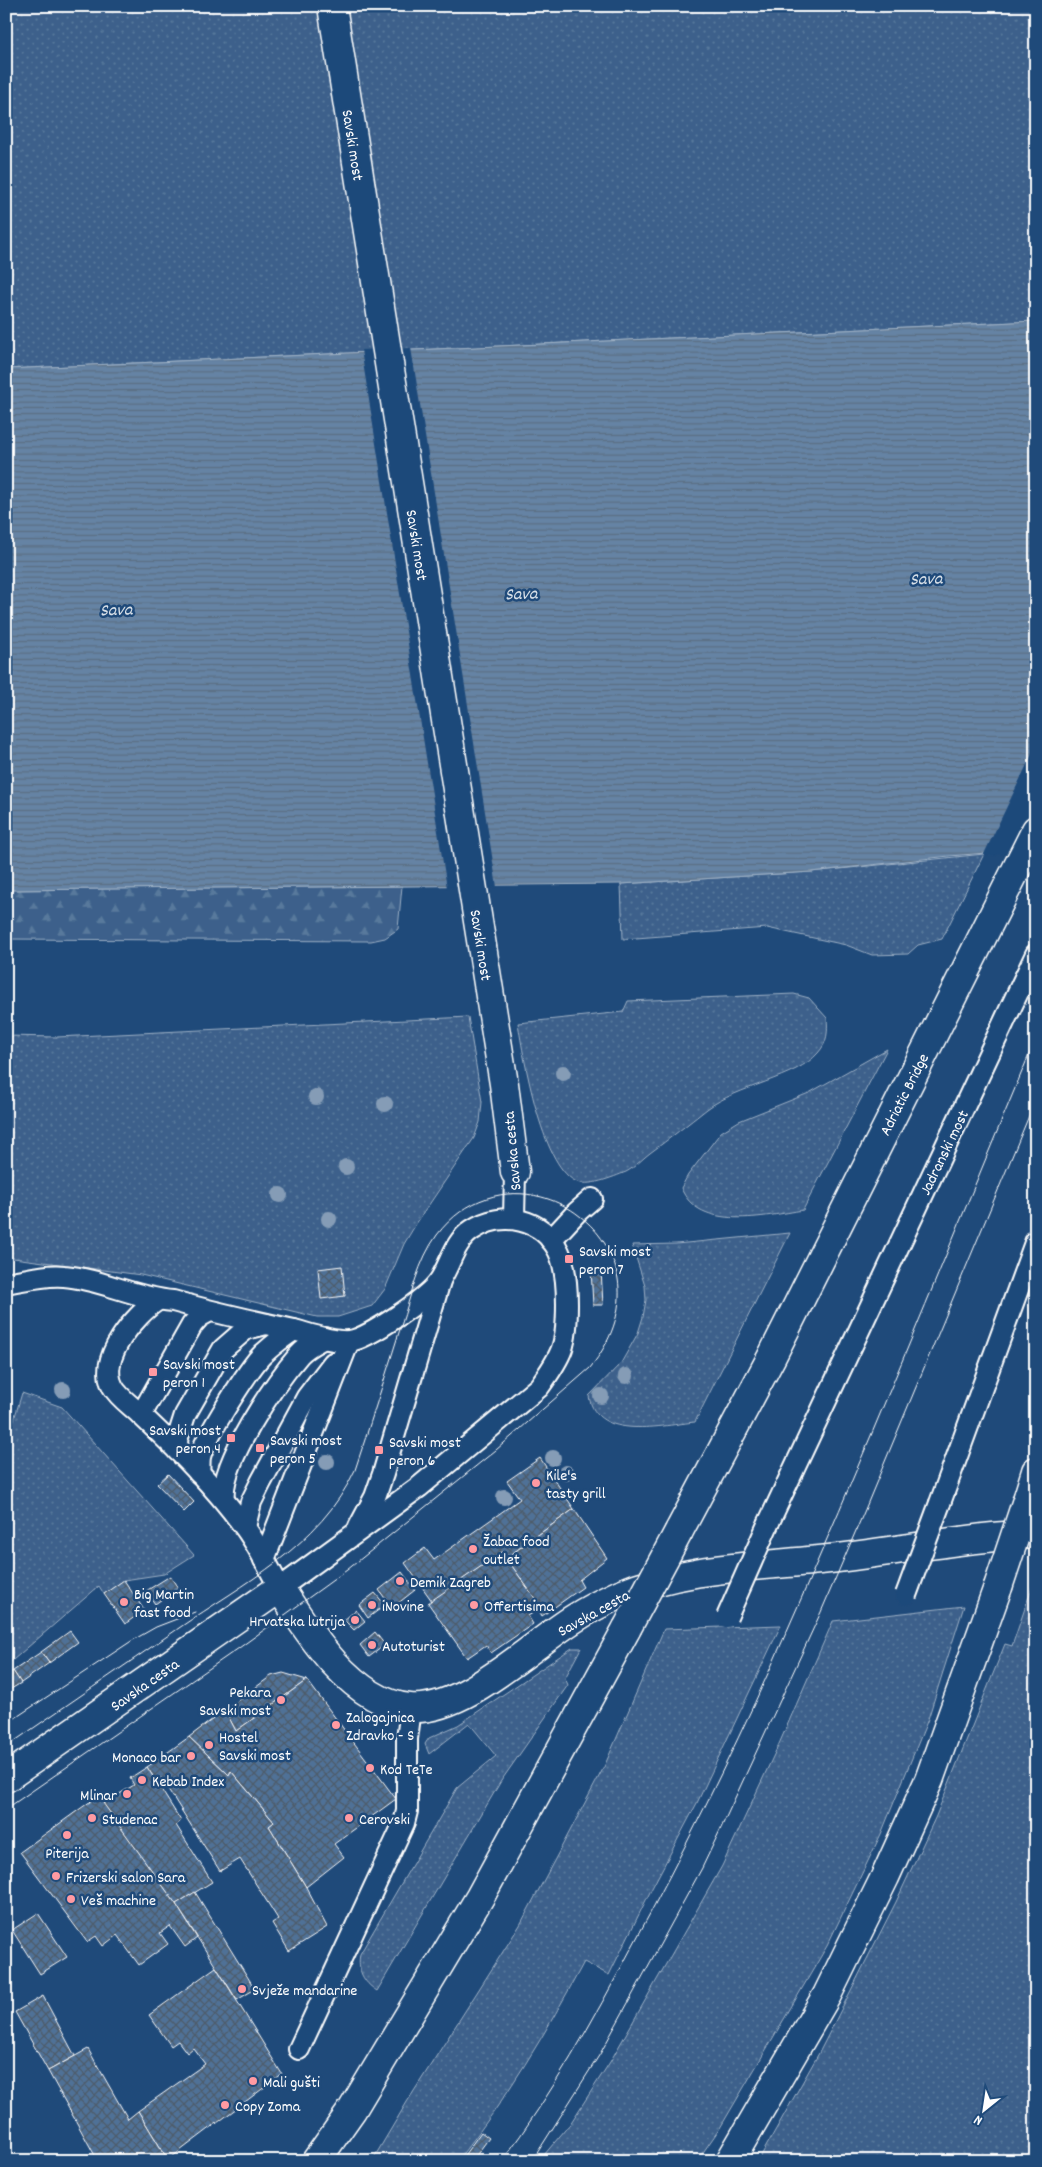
<svg xmlns="http://www.w3.org/2000/svg" width="1042" height="2167" font-family="Dekko,sans-serif">
<defs>
<pattern id="grass-dots" width="8" height="8" patternUnits="userSpaceOnUse" patternTransform="scale(1.25)"><rect width="8" height="8" fill="#3c618b"/><path d="M2 2h.1M6 6h.1" fill="none" stroke="#59799c" stroke-width="1.8" stroke-linecap="round"/></pattern>
<pattern id="forest-firs" width="22" height="20" patternUnits="userSpaceOnUse" patternTransform="scale(1.25)"><rect width="22" height="20" fill="#3c618b"/><path d="M5 1l3.5 6h-7zM16 11l3.5 6h-7z" fill="#59799c"/></pattern>
<pattern id="water-rules" width="6" height="5" patternUnits="userSpaceOnUse" patternTransform="scale(1.25)"><rect width="6" height="5" fill="#6583a4"/><path d="M0 2.5h6" fill="none" stroke="#5b6d81"/></pattern>
<pattern id="building-cross-hatch" width="8" height="8" patternUnits="userSpaceOnUse" patternTransform="scale(1.25)"><rect width="8" height="8" fill="#507197"/><path d="M0 0l8 8M0 8l8-8" fill="none" stroke="#4e5b6a"/></pattern>
</defs>
<rect width="100%" height="100%" fill="#1f4a7a"/>
<filter id="ink" filterUnits="userSpaceOnUse"><feTurbulence type="fractalNoise" baseFrequency=".02" numOctaves="2"/><feDisplacementMap in="SourceGraphic" scale="10" xChannelSelector="R" yChannelSelector="G"/><feConvolveMatrix kernelMatrix="1 2 1 2 8 2 1 2 1" color-interpolation-filters="sRGB"/></filter>
<g filter="url(#ink)">
<g fill="url(#grass-dots)" stroke="#9eb0c5">
<polygon points="6,6 1036,6 1036,321 6,369"/>
<polygon points="984,854 942,939 918,945 908,954 872,955 846,945 767,928 623,939 621,884 811,872"/>
<path d="M794,994L809,998L827,1018C828,1031 828,1042 818,1053C797,1078 737,1086 707,1109C688,1124 669,1139 650,1153C642,1159 634,1168 626,1172C613,1177 588,1188 575,1181C541,1163 524,1059 518,1023L623,1012L628,1001Z"/>
<polygon points="468,1017 482,1102 480,1122 474,1138 416,1224 404,1244 385,1289 372,1306 338,1317 317,1317 141,1275 6,1257 6,1036 57,1037"/>
<path d="M887,1049L803,1210C766,1216 699,1232 681,1188L688,1175L721,1132L739,1121L809,1093Z"/>
<path d="M790,1233L695,1422C664,1425 596,1442 589,1396L621,1363L638,1333L643,1317L646,1300L645,1286L632,1245L676,1244Z"/>
<polygon points="22,1393 62,1407 194,1555 164,1574 124,1580 104,1594 99,1586 6,1666 6,1446"/>
<polygon points="1036,1576 1036,2161 758,2161 819,2053 896,1902 936,1816 1005,1644 1012,1646"/>
<polygon points="964,1606 928,1719 881,1834 827,1946 720,2128 697,2161 539,2161 570,2124 610,2062 722,1866 779,1744 833,1621"/>
<path d="M781,1625L697,1803L652,1888L609,1975L584,1962C547,2031 506,2100 457,2161H372L407,2102L520,1925L604,1767L664,1629Z"/>
<path d="M572,1648H581L565,1678L568,1685L501,1781L377,1991C363,1982 357,1970 360,1954L457,1788L496,1756L469,1723L429,1754L425,1744L429,1738L458,1725Z"/>
</g>
<polygon fill="url(#forest-firs)" stroke="#9eb0c5" points="402,886 398,929 385,938 371,941 6,939 6,890"/>
<polygon fill="url(#water-rules)" stroke="#a3b5c8" points="1036,321 1036,849 949,856 811,872 621,884 6,890 6,369"/>
<g fill="#1f4a7a">
<polygon points="411,348 497,887 447,888 361,350"/>
<polygon points="1036,746 1036,852 983,856 984,854"/>
</g>
<g fill="url(#building-cross-hatch)" stroke="#fff">
<polygon points="342,1266 345,1296 321,1299 318,1269"/>
<polygon points="591,1269 601,1269 603,1305 593,1305"/>
<polygon points="540,1458 574,1509 506,1558 502,1552 432,1601 405,1563 425,1548 434,1560 520,1499 507,1481"/>
<polygon points="168,1474 194,1502 184,1512 157,1484"/>
<polygon points="574,1509 607,1558 579,1580 583,1587 542,1616 536,1605 539,1604 506,1558"/>
<polygon points="502,1552 539,1604 536,1605 539,1609 528,1616 533,1624 491,1653 486,1645 467,1658 428,1603"/>
<polygon points="402,1572 415,1590 392,1608 379,1590"/>
<polygon points="170,1576 178,1588 155,1604 146,1591"/>
<polygon points="124,1580 144,1610 125,1624 104,1594"/>
<polygon points="375,1593 385,1605 368,1618 359,1605"/>
<polygon points="356,1610 365,1621 354,1630 344,1620"/>
<polygon points="70,1631 78,1642 49,1663 41,1652"/>
<polygon points="375,1632 385,1645 369,1657 360,1645"/>
<polygon points="41,1652 49,1663 21,1683 13,1671"/>
<polygon points="13,1671 21,1683 6,1692 6,1675"/>
<polygon points="283,1673 307,1680 236,1731 225,1710 271,1676"/>
<polygon points="307,1680 396,1799 334,1844 344,1857 306,1887 269,1826 274,1822 231,1771 229,1775 189,1737 225,1710 236,1731"/>
<polygon points="189,1737 229,1775 231,1771 274,1822 269,1826 306,1887 327,1927 289,1951 272,1923 278,1919 240,1859 220,1871 161,1778 156,1781 147,1767"/>
<polygon points="147,1767 181,1821 176,1825 212,1882 176,1904 103,1804 134,1785 130,1778"/>
<polygon points="98,1796 176,1904 197,1938 185,1947 170,1926 160,1933 168,1944 139,1965 117,1935 103,1946 96,1936 87,1942 20,1852"/>
<polygon points="195,1892 255,1989 237,2000 176,1904"/>
<polygon points="38,1913 67,1957 40,1974 12,1930"/>
<polygon points="216,1967 282,2074 168,2160 138,2111 205,2064 193,2048 187,2053 178,2041 171,2046 149,2015"/>
<polygon points="43,1996 75,2056 48,2071 15,2012"/>
<polygon points="88,2049 128,2119 138,2111 168,2160 98,2161 48,2071"/>
<polygon points="481,2132 489,2138 472,2161 460,2161"/>
</g>
<g fill="none" stroke-linecap="round" stroke-linejoin="round">
<g stroke="#fff" stroke-width="24">
<g id="service">
<polyline points="514,1218 515,1172"/>
<polyline points="551,1240 577,1212 592,1199"/>
<path d="M6,1283C24,1280 46,1274 64,1276C101,1279 135,1298 173,1301C213,1312 253,1321 294,1330C309,1334 335,1343 350,1341C369,1338 429,1297 440,1280C451,1263 454,1242 472,1230C502,1210 543,1218 559,1252C566,1268 567,1286 567,1304C567,1345 563,1354 539,1387L419,1487L280,1588C268,1568 258,1544 243,1525C213,1484 177,1449 141,1415L192,1325L199,1317L210,1311"/>
<path d="M141,1415C133,1407 118,1397 113,1387C97,1358 136,1314 158,1300"/>
<polyline points="178,1451 177,1440 185,1415 223,1349 246,1329 266,1324"/>
<path d="M199,1473C200,1468 199,1462 200,1457C204,1439 249,1368 263,1354C273,1345 283,1337 294,1330"/>
<path d="M224,1500C219,1464 275,1383 299,1355C306,1347 315,1343 324,1338"/>
<polyline points="940,1503 1036,1240"/>
<polyline points="769,1522 1036,954"/>
<polyline points="245,1527 251,1502 261,1482 307,1397 333,1363"/>
<polyline points="359,1527 375,1497 383,1474 440,1281"/>
<polyline points="264,1560 349,1341"/>
<polyline points="299,2049 404,1823 407,1811 407,1739 411,1709"/>
</g>
</g>
<g stroke="#fff" stroke-width="31">
<polyline id="pedestrian" points="332,6 504,1084 515,1172"/>
</g>
<g stroke="#fff" stroke-width="31">
<path id="minor" d="M6,1778L280,1588C308,1633 353,1703 410,1708C463,1713 531,1645 575,1618C589,1609 605,1601 620,1594C686,1566 759,1567 829,1559C898,1551 966,1537 1036,1534"/>
</g>
<g stroke="#fff" stroke-width="31">
<g id="secondary">
<polyline points="1028,1497 1036,1471"/>
<polyline points="679,1531 771,1358 1036,830"/>
<polyline points="316,2161 352,2110 480,1897 627,1628"/>
<polyline points="730,2161 827,1995 885,1877 929,1780 998,1587"/>
</g>
</g>
<use href="#service" stroke="#1f4a7a" stroke-width="20"/>
<use href="#pedestrian" stroke="#1f4a7a" stroke-width="28"/>
<use href="#minor" stroke="#1f4a7a" stroke-width="28"/>
<use href="#secondary" stroke="#1f4a7a" stroke-width="28"/>
<g stroke="#fff" stroke-width="1">
<polyline points="6,1724 133,1640 156,1627 195,1612"/>
<path d="M6,1747C64,1707 121,1668 179,1628C244,1583 320,1546 355,1470C371,1422 386,1374 401,1326C411,1296 418,1261 437,1235C517,1129 687,1246 590,1368L496,1450L347,1570L239,1648L6,1809"/>
<path d="M502,2161C552,2094 593,2021 632,1947C682,1855 728,1762 771,1667C864,1459 948,1248 1036,1038"/>
<polyline points="532,2161 600,2054 702,1868 722,1826 821,1612 864,1512 1036,1099"/>
</g>
<g stroke="#fff" stroke-width="24" stroke-linecap="butt">
<g id="service-bridge">
<polyline points="906,1595 940,1503"/>
<polyline points="727,1617 769,1522"/>
</g>
</g>
<g stroke="#fff" stroke-width="31" stroke-linecap="butt">
<g id="secondary-bridge">
<polyline points="998,1587 1028,1497"/>
<polyline points="627,1628 679,1531"/>
</g>
</g>
<use href="#service-bridge" stroke="#1f4a7a" stroke-width="20"/>
<use href="#secondary-bridge" stroke="#1f4a7a" stroke-width="28"/>
</g>
<g fill="#859cb6">
<circle cx="563" cy="1073" r="8"/>
<circle cx="316" cy="1097" r="8"/>
<circle cx="385" cy="1104" r="8"/>
<circle cx="346" cy="1167" r="8"/>
<circle cx="280" cy="1195" r="8"/>
<circle cx="329" cy="1219" r="8"/>
<circle cx="626" cy="1376" r="8"/>
<circle cx="63" cy="1390" r="8"/>
<circle cx="601" cy="1396" r="8"/>
<circle cx="553" cy="1458" r="8"/>
<circle cx="327" cy="1462" r="8"/>
<circle cx="566" cy="1473" r="8"/>
<circle cx="504" cy="1497" r="8"/>
</g>
</g>
<g fill="#ff9aa2" stroke="#1f4a7a" stroke-width="2">
<rect x="564" y="1254" width="10" height="10" rx="2.5"/>
<rect x="148" y="1367" width="10" height="10" rx="2.5"/>
<rect x="226" y="1433" width="10" height="10" rx="2.5"/>
<rect x="255" y="1443" width="10" height="10" rx="2.5"/>
<rect x="374" y="1445" width="10" height="10" rx="2.5"/>
<circle cx="536" cy="1483" r="5"/>
<circle cx="473" cy="1549" r="5"/>
<circle cx="400" cy="1581" r="5"/>
<circle cx="124" cy="1602" r="5"/>
<circle cx="372" cy="1605" r="5"/>
<circle cx="474" cy="1605" r="5"/>
<circle cx="355" cy="1620" r="5"/>
<circle cx="372" cy="1645" r="5"/>
<circle cx="281" cy="1700" r="5"/>
<circle cx="336" cy="1725" r="5"/>
<circle cx="209" cy="1745" r="5"/>
<circle cx="191" cy="1756" r="5"/>
<circle cx="370" cy="1768" r="5"/>
<circle cx="142" cy="1780" r="5"/>
<circle cx="127" cy="1794" r="5"/>
<circle cx="92" cy="1818" r="5"/>
<circle cx="349" cy="1818" r="5"/>
<circle cx="67" cy="1835" r="5"/>
<circle cx="56" cy="1876" r="5"/>
<circle cx="71" cy="1899" r="5"/>
<circle cx="242" cy="1989" r="5"/>
<circle cx="253" cy="2081" r="5"/>
<circle cx="225" cy="2105" r="5"/>
</g>
<g text-anchor="middle" stroke-width="5" stroke-linejoin="round" paint-order="stroke">
<g font-size="16" fill="#fff" stroke="#1f4a7a">
<text transform="translate(354 145) rotate(81)" y="6">Savski most</text>
<text transform="translate(418 545) rotate(81)" y="6">Savski most</text>
<text transform="translate(482 945) rotate(81)" y="6">Savski most</text>
<text transform="translate(903 1094) rotate(-63)" y="6">Adriatic Bridge</text>
<text transform="translate(511 1151) rotate(-95)" y="6">Savska cesta</text>
<text transform="translate(943 1152) rotate(-64)" y="6">Jadranski most</text>
<text transform="translate(593 1612) rotate(-29)" y="6">Savska cesta</text>
<text transform="translate(144 1684) rotate(-35)" y="6">Savska cesta</text>
</g>
<g font-size="16" fill="#fff" stroke="#1f4a7a" text-anchor="start">
<text x="579" y="1256">Savski most<tspan x="579" dy="18">peron 7</tspan></text>
<text x="163" y="1369">Savski most<tspan x="163" dy="18">peron 1</tspan></text>
<text x="221" y="1435" text-anchor="end">Savski most<tspan x="221" dy="18">peron 4</tspan></text>
<text x="270" y="1445">Savski most<tspan x="270" dy="18">peron 5</tspan></text>
<text x="389" y="1447">Savski most<tspan x="389" dy="18">peron 6</tspan></text>
<text x="546" y="1480">Kile's<tspan x="546" dy="18">tasty grill</tspan></text>
<text x="483" y="1546">Žabac food<tspan x="483" dy="18">outlet</tspan></text>
<text x="410" y="1587">Demik Zagreb</text>
<text x="134" y="1599">Big Martin<tspan x="134" dy="18">fast food</tspan></text>
<text x="382" y="1611">iNovine</text>
<text x="484" y="1611">Offertisima</text>
<text x="345" y="1626" text-anchor="end">Hrvatska lutrija</text>
<text x="382" y="1651">Autoturist</text>
<text x="271" y="1697" text-anchor="end">Pekara<tspan x="271" dy="18">Savski most</tspan></text>
<text x="346" y="1722">Zalogajnica<tspan x="346" dy="18">Zdravko - S</tspan></text>
<text x="219" y="1742">Hostel<tspan x="219" dy="18">Savski most</tspan></text>
<text x="181" y="1762" text-anchor="end">Monaco bar</text>
<text x="380" y="1774">Kod TeTe</text>
<text x="152" y="1786">Kebab Index</text>
<text x="117" y="1800" text-anchor="end">Mlinar</text>
<text x="102" y="1824">Studenac</text>
<text x="359" y="1824">Cerovski</text>
<text x="67" y="1858" text-anchor="middle">Piterija</text>
<text x="66" y="1882">Frizerski salon Sara</text>
<text x="81" y="1905">Veš machine</text>
<text x="252" y="1995">Svježe mandarine</text>
<text x="263" y="2087">Mali gušti</text>
<text x="235" y="2111">Copy Zoma</text>
</g>
<g font-size="18" font-style="italic" fill="#d8e0e8" stroke="#1f4a7a">
<text transform="translate(926 578) rotate(-2)" y="6">Sava</text>
<text transform="translate(521 593) rotate(-2)" y="6">Sava</text>
<text transform="translate(116 609) rotate(-2)" y="6">Sava</text>
</g>
</g>
<rect width="1042" height="2167" fill="none" stroke="#1f4a7a" stroke-width="25"/>
<rect x="12" y="12" width="1017" height="2142" fill="none" stroke="#fff" stroke-width="2" filter="url(#ink)"/>
<g transform="translate(984 2110) rotate(210)" stroke="#1f4a7a" stroke-width="4" paint-order="stroke">
<path d="M0-4L9 19L0 12L-9 19Z" fill="#ffffff"/>
<text y="-8" font-size="14" font-weight="bold" text-anchor="middle" fill="#ffffff">N</text>
</g>
</svg>
